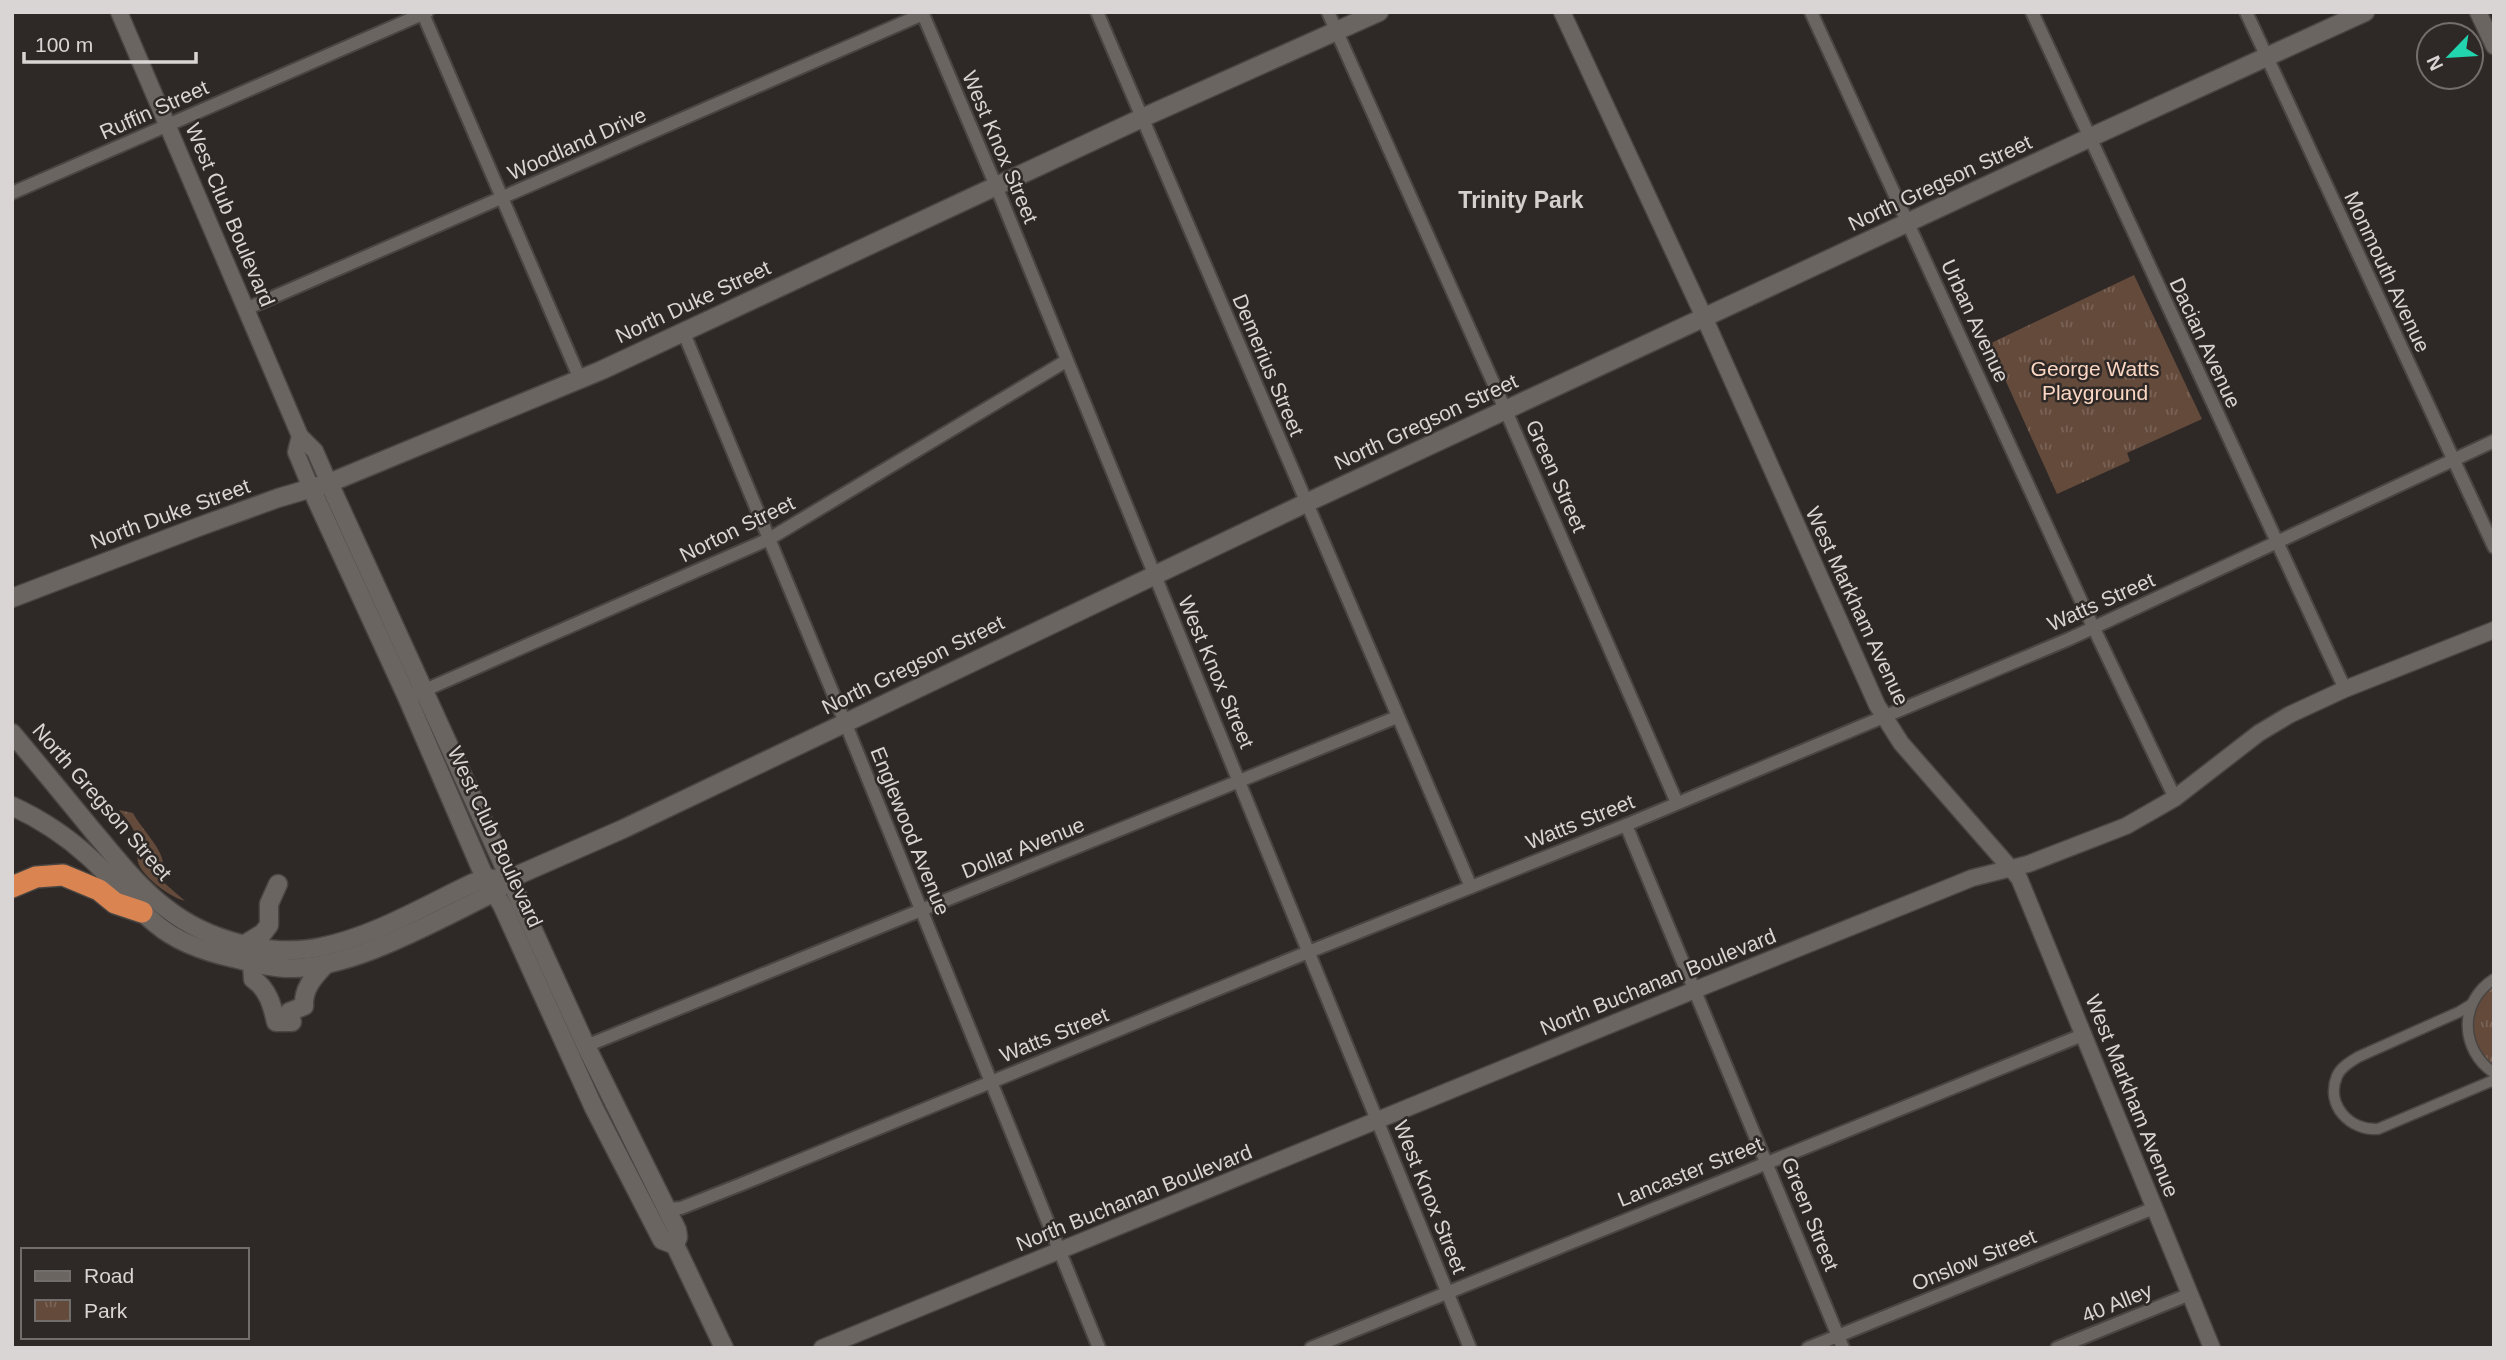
<svg xmlns="http://www.w3.org/2000/svg" width="2506" height="1360" font-family="Helvetica,sans-serif">
<defs>
<pattern id="forest-crowns" width="20" height="18" patternUnits="userSpaceOnUse" patternTransform="scale(1.75)"><rect width="20" height="18" fill="#644a3b"/><path d="M2 6a3 3 0 1 1 6 0M12 15a3 3 0 1 1 6 0" fill="none" stroke="#796356"/></pattern>
<pattern id="park-tufts" width="24" height="20" patternUnits="userSpaceOnUse" patternTransform="scale(1.75)"><rect width="24" height="20" fill="#644a3b"/><path d="M3 7l-1-3M5 7V3M7 7l1-3M15 17l-1-3M17 17v-4M19 17l1-3" fill="none" stroke="#796356"/></pattern>
</defs>
<rect width="100%" height="100%" fill="#2e2926"/>
<path fill="url(#forest-crowns)" d="M119,810L133,813C140,827 162,848 163,863C163,869 162,875 162,881L185,901C170,897 148,880 140,867C135,858 139,849 137,839C135,829 126,818 119,810Z"/>
<g fill="url(#park-tufts)">
<polygon points="2134,275 2202,419 2127,453 2130,461 2057,494 1989,344"/>
<path d="M2494,985V1069C2488,1063 2479,1056 2475,1049C2465,1026 2474,999 2494,985Z"/>
</g>
<g fill="none" stroke-linecap="round" stroke-linejoin="round">
<g stroke="#484542" stroke-width="13">
<g id="pedestrian">
<path d="M2494,979C2458,1002 2460,1050 2494,1073"/>
<path d="M2472,1004L2459,1012L2358,1057C2350,1062 2341,1067 2337,1076C2325,1105 2350,1131 2378,1129L2494,1080"/>
</g>
</g>
<g stroke="#484542" stroke-width="16">
<g id="minor">
<polyline points="922,12 996,186 1470,1348"/>
<polyline points="1097,12 1471,887"/>
<polyline points="1328,12 1509,418 1677,803"/>
<polyline points="1811,12 2088,616 2175,798"/>
<polyline points="2032,12 2345,689"/>
<polyline points="2246,12 2494,547"/>
<polyline points="423,14 580,379"/>
<polyline points="12,193 427,12"/>
<polyline points="246,309 923,14"/>
<polyline points="683,331 849,732 1099,1348"/>
<polyline points="416,694 769,539 1066,361"/>
<polyline points="1626,825 1843,1348"/>
<polyline points="586,1046 1397,717"/>
<polyline points="668,1209 681,1208 742,1184 1296,957 1626,825 2069,639 2494,441"/>
<polyline points="1311,1348 2085,1034"/>
<polyline points="1808,1348 2154,1208"/>
<polyline points="2057,1348 2190,1294"/>
</g>
</g>
<g stroke="#484542" stroke-width="19">
<g id="tertiary">
<polyline points="119,12 300,436 315,451 329,483"/>
<polyline points="1562,12 1704,317 1877,705 1901,743 2019,878 2212,1348"/>
<polyline points="2478,12 2494,46"/>
<polyline points="300,436 296,452 311,488"/>
<polyline points="822,1348 1707,985 1945,889 1972,878 2028,864 2126,826 2175,798 2259,733 2289,715 2345,689 2494,630"/>
</g>
</g>
<g stroke="#484542" stroke-width="21">
<g id="secondary">
<polyline points="329,483 586,1046 677,1230 678,1237 675,1245 724,1348"/>
<polyline points="311,488 407,697 485,878 502,905 594,1108 662,1240 675,1245"/>
<polyline points="12,598 198,527 278,498 329,483 602,370 1142,118 1379,12"/>
<path d="M12,733C39,765 66,798 93,831C116,858 137,886 166,908C206,940 271,958 321,947C375,936 424,906 473,883L485,878L495,879"/>
<path d="M12,806C40,819 65,835 88,856C112,877 131,904 156,924C177,942 206,952 233,958C250,962 268,967 286,968C350,971 437,920 495,892L509,879L623,829L1306,503L2089,138L2365,12"/>
<polyline points="245,944 263,933 269,925 269,904 278,884"/>
<path d="M252,962L253,979C268,989 272,1005 276,1022H292"/>
<path d="M289,1012L304,1006C303,988 314,977 325,965"/>
</g>
</g>
<g stroke="#484542" stroke-width="24">
<polyline id="motorway" points="12,887 36,877 63,875 99,890 115,903 142,912"/>
</g>
<use href="#pedestrian" stroke="#6b6562" stroke-width="10"/>
<use href="#minor" stroke="#6b6562" stroke-width="12"/>
<use href="#tertiary" stroke="#6b6562" stroke-width="16"/>
<use href="#secondary" stroke="#6b6562" stroke-width="18"/>
<use href="#motorway" stroke="#d98451" stroke-width="21"/>
</g>
<g text-anchor="middle" stroke-width="5" stroke-linejoin="round" paint-order="stroke">
<g font-size="21" fill="#d8d5d4" stroke="#2e2926">
<text transform="translate(154 110) rotate(-24)" y="7">Ruffin Street</text>
<text transform="translate(577 144) rotate(-24)" y="7">Woodland Drive</text>
<text transform="translate(1000 147) rotate(67)" y="7">West Knox Street</text>
<text transform="translate(1940 183) rotate(-25)" y="7">North Gregson Street</text>
<text transform="translate(230 215) rotate(67)" y="7">West Club Boulevard</text>
<text transform="translate(2387 272) rotate(65)" y="7">Monmouth Avenue</text>
<text transform="translate(693 302) rotate(-25)" y="7">North Duke Street</text>
<text transform="translate(1975 321) rotate(65)" y="7">Urban Avenue</text>
<text transform="translate(2205 343) rotate(65)" y="7">Dacian Avenue</text>
<text transform="translate(1268 365) rotate(67)" y="7">Demerius Street</text>
<text transform="translate(1426 422) rotate(-25)" y="7">North Gregson Street</text>
<text transform="translate(1556 476) rotate(66)" y="7">Green Street</text>
<text transform="translate(170 514) rotate(-20)" y="7">North Duke Street</text>
<text transform="translate(737 529) rotate(-26)" y="7">Norton Street</text>
<text transform="translate(2101 602) rotate(-24)" y="7">Watts Street</text>
<text transform="translate(1857 606) rotate(65)" y="7">West Markham Avenue</text>
<text transform="translate(913 665) rotate(-26)" y="7">North Gregson Street</text>
<text transform="translate(1216 672) rotate(67)" y="7">West Knox Street</text>
<text transform="translate(102 802) rotate(49)" y="7">North Gregson Street</text>
<text transform="translate(1580 822) rotate(-22)" y="7">Watts Street</text>
<text transform="translate(910 831) rotate(68)" y="7">Englewood Avenue</text>
<text transform="translate(495 837) rotate(65)" y="7">West Club Boulevard</text>
<text transform="translate(1023 848) rotate(-22)" y="7">Dollar Avenue</text>
<text transform="translate(1658 982) rotate(-22)" y="7">North Buchanan Boulevard</text>
<text transform="translate(1054 1035) rotate(-22)" y="7">Watts Street</text>
<text transform="translate(2132 1096) rotate(68)" y="7">West Markham Avenue</text>
<text transform="translate(1690 1172) rotate(-22)" y="7">Lancaster Street</text>
<text transform="translate(1430 1197) rotate(68)" y="7">West Knox Street</text>
<text transform="translate(1134 1198) rotate(-22)" y="7">North Buchanan Boulevard</text>
<text transform="translate(1810 1214) rotate(68)" y="7">Green Street</text>
<text transform="translate(1974 1260) rotate(-22)" y="7">Onslow Street</text>
<text transform="translate(2117 1303) rotate(-22)" y="7">40 Alley</text>
</g>
<g font-size="21" fill="#fbd6c2" stroke="#2e2926">
<text x="2095" y="376">George Watts<tspan x="2095" dy="24">Playground</tspan></text>
</g>
<g font-size="23" font-weight="bold" fill="#d6d0cd" stroke="#2e2926">
<text x="1521" y="208">Trinity Park</text>
</g>
</g>
<rect width="2506" height="1360" fill="none" stroke="#d8d5d4" stroke-width="28"/>
<rect x="21" y="1248" width="228" height="91" fill="#2e2926" stroke="#726e6c" stroke-width="2"/>
<rect x="35" y="1271" width="35" height="10" fill="#6b6562" stroke="#726e6c" stroke-width="2"/>
<text x="84" y="1283" font-size="21" fill="#d8d5d4">Road</text>
<rect x="35" y="1300" width="35" height="21" fill="url(#park-tufts)" stroke="#726e6c" stroke-width="2"/>
<text x="84" y="1318" font-size="21" fill="#d8d5d4">Park</text>
<g transform="translate(2450 56) rotate(245)"><circle r="33" fill="#2e2926" stroke="#726e6c" stroke-width="2"/>
<path d="M0-5L12 26L0 18L-12 26Z" fill="#22d5af"/>
<text y="-10" font-size="19" font-weight="bold" text-anchor="middle" fill="#d8d5d4">N</text>
</g>
<path d="M24 52v10h172v-10" fill="none" stroke="#d8d5d4" stroke-width="3.5"/>
<text x="35" y="52" font-size="21" fill="#d8d5d4" stroke="#2e2926" stroke-width="5" paint-order="stroke">100 m</text>
</svg>
